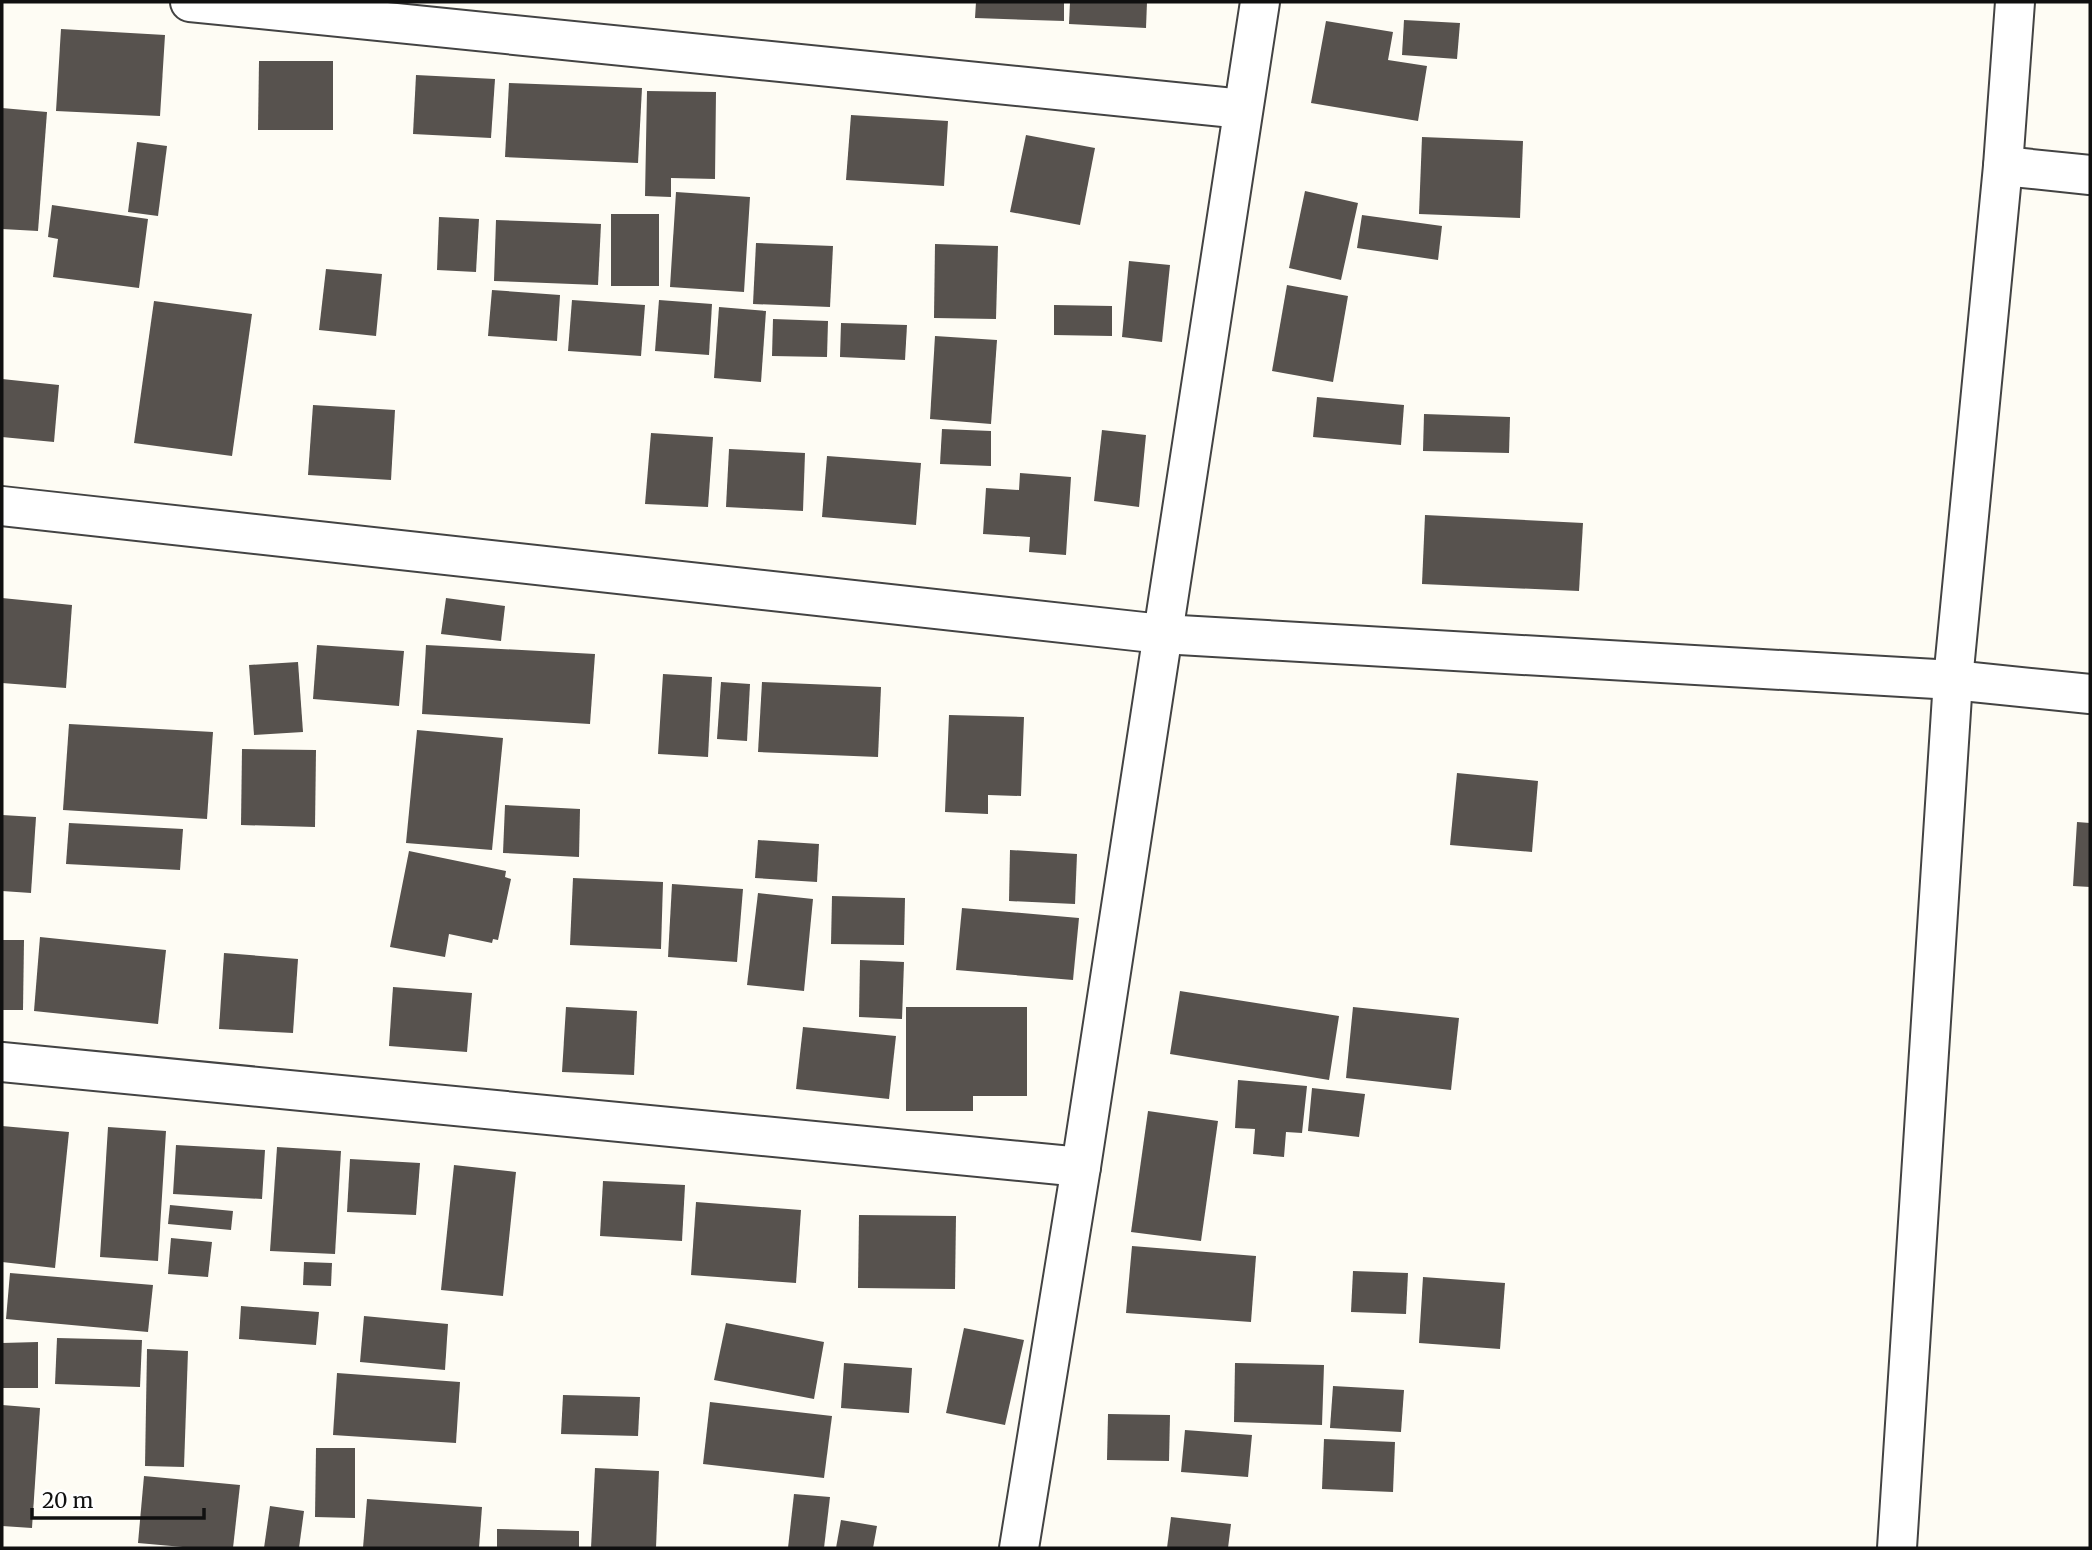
<svg xmlns="http://www.w3.org/2000/svg" width="2092" height="1550" font-family="Merriweather,serif">
<rect width="100%" height="100%" fill="#fefcf4"/>
<g fill="#57524e">
<polygon points="976,2 1064,2 1064,21 975,18"/>
<polygon points="1070,2 1147,2 1146,28 1069,24"/>
<polygon points="1404,20 1460,23 1457,59 1402,55"/>
<polygon points="1326,21 1393,32 1388,60 1427,66 1418,121 1311,103"/>
<polygon points="61,29 165,35 160,116 56,111"/>
<polygon points="259,61 333,61 333,130 258,130"/>
<polygon points="416,75 495,79 491,138 413,134"/>
<polygon points="509,83 642,88 638,163 505,157"/>
<polygon points="647,91 716,92 715,179 671,178 671,197 645,196"/>
<polygon points="2,108 47,112 38,231 2,229"/>
<polygon points="851,115 948,121 944,186 846,180"/>
<polygon points="1026,135 1095,148 1080,225 1010,212"/>
<polygon points="1422,137 1523,141 1520,218 1419,214"/>
<polygon points="137,142 167,146 158,216 128,212"/>
<polygon points="1305,191 1358,203 1341,280 1289,268"/>
<polygon points="676,192 750,197 744,292 670,287"/>
<polygon points="52,205 148,219 139,288 53,277 58,239 48,237"/>
<rect x="611" y="214" width="48" height="72"/>
<polygon points="1362,215 1442,226 1438,260 1357,248"/>
<polygon points="439,217 479,219 476,272 437,270"/>
<polygon points="496,220 601,224 598,285 494,281"/>
<polygon points="756,243 833,246 830,307 753,304"/>
<polygon points="935,244 998,246 996,319 934,318"/>
<polygon points="1129,261 1170,265 1162,342 1122,337"/>
<polygon points="326,269 382,274 376,336 319,330"/>
<polygon points="1287,285 1348,296 1333,382 1272,371"/>
<polygon points="492,290 560,295 557,341 488,336"/>
<polygon points="572,300 645,305 641,356 568,351"/>
<polygon points="659,300 712,304 709,355 655,351"/>
<polygon points="154,301 252,314 232,456 134,443"/>
<polygon points="1054,305 1112,306 1112,336 1054,335"/>
<polygon points="719,307 766,311 761,382 714,378"/>
<polygon points="773,319 828,321 827,357 772,356"/>
<polygon points="841,323 907,325 905,360 840,357"/>
<polygon points="935,336 997,340 991,424 930,419"/>
<polygon points="2,379 59,385 54,442 2,437"/>
<polygon points="1317,397 1404,405 1401,445 1313,437"/>
<polygon points="313,405 395,410 391,480 308,475"/>
<polygon points="1424,414 1510,417 1509,453 1423,451"/>
<polygon points="942,429 991,431 991,466 940,464"/>
<polygon points="1102,430 1146,435 1139,507 1094,501"/>
<polygon points="651,433 713,437 708,507 645,504"/>
<polygon points="729,449 805,453 803,511 726,507"/>
<polygon points="827,456 921,463 916,525 822,517"/>
<polygon points="1020,473 1071,477 1066,555 1029,552 1030,537 983,534 986,488 1019,490"/>
<polygon points="1425,515 1583,523 1579,591 1422,584"/>
<polygon points="2,598 72,605 66,688 2,683"/>
<polygon points="446,598 505,606 501,641 441,634"/>
<polygon points="317,645 404,651 399,706 313,699"/>
<polygon points="426,645 595,654 590,724 422,714"/>
<polygon points="298,662 303,732 254,735 249,665"/>
<polygon points="663,674 712,677 708,757 658,754"/>
<polygon points="721,682 750,684 747,741 717,739"/>
<polygon points="762,682 881,687 878,757 758,752"/>
<polygon points="949,715 1024,717 1021,796 988,795 988,814 945,812"/>
<polygon points="69,724 213,732 207,819 63,810"/>
<polygon points="417,730 503,738 492,850 406,843"/>
<polygon points="242,749 316,750 315,827 241,825"/>
<polygon points="1457,773 1538,781 1532,852 1450,845"/>
<polygon points="505,805 580,809 579,857 503,853"/>
<polygon points="2,815 36,817 31,893 2,891"/>
<polygon points="2077,822 2090,823 2090,887 2073,886"/>
<polygon points="69,823 183,829 180,870 66,864"/>
<polygon points="758,840 819,844 817,882 755,878"/>
<polygon points="1010,850 1077,854 1075,904 1009,901"/>
<polygon points="409,851 506,871 505,877 511,879 498,940 493,939 492,943 449,934 445,957 390,947"/>
<polygon points="573,878 663,882 661,949 570,945"/>
<polygon points="672,884 743,889 737,962 668,957"/>
<polygon points="758,893 813,899 804,991 747,985"/>
<polygon points="832,896 905,898 904,945 831,944"/>
<polygon points="962,908 1079,918 1073,980 956,970"/>
<polygon points="40,937 166,950 158,1024 34,1011"/>
<polygon points="2,940 24,940 23,1010 2,1010"/>
<polygon points="224,953 298,959 293,1033 219,1029"/>
<polygon points="860,960 904,962 902,1019 859,1017"/>
<polygon points="393,987 472,993 467,1052 389,1046"/>
<polygon points="1180,991 1339,1016 1329,1080 1170,1054"/>
<polygon points="566,1007 637,1011 634,1075 562,1072"/>
<polygon points="906,1007 1027,1007 1027,1096 973,1096 973,1111 906,1111"/>
<polygon points="1353,1007 1459,1018 1451,1090 1346,1078"/>
<polygon points="803,1027 896,1036 889,1099 796,1089"/>
<polygon points="1238,1080 1307,1086 1302,1133 1286,1132 1284,1157 1253,1154 1255,1129 1235,1128"/>
<polygon points="1312,1088 1365,1094 1359,1137 1308,1131"/>
<polygon points="1148,1111 1218,1121 1201,1241 1131,1232"/>
<polygon points="2,1126 69,1132 55,1268 2,1262"/>
<polygon points="108,1127 166,1131 158,1261 100,1257"/>
<polygon points="176,1145 265,1150 262,1199 173,1194"/>
<polygon points="277,1147 341,1151 335,1254 270,1251"/>
<polygon points="350,1159 420,1163 416,1215 347,1212"/>
<polygon points="454,1165 516,1172 503,1296 441,1290"/>
<polygon points="603,1181 685,1185 682,1241 600,1236"/>
<polygon points="696,1202 801,1210 796,1283 691,1275"/>
<polygon points="170,1205 233,1211 231,1230 168,1224"/>
<polygon points="859,1215 956,1216 955,1289 858,1288"/>
<polygon points="171,1238 212,1242 208,1277 168,1274"/>
<polygon points="1132,1246 1256,1256 1251,1322 1126,1313"/>
<polygon points="304,1262 332,1263 331,1286 303,1285"/>
<polygon points="1353,1271 1408,1273 1406,1314 1351,1312"/>
<polygon points="10,1273 153,1285 148,1332 6,1319"/>
<polygon points="1423,1277 1505,1283 1500,1349 1419,1343"/>
<polygon points="241,1306 319,1312 316,1345 239,1339"/>
<polygon points="364,1316 448,1324 445,1370 360,1362"/>
<polygon points="726,1323 824,1342 814,1399 714,1380"/>
<polygon points="964,1328 1024,1340 1005,1425 946,1413"/>
<polygon points="57,1338 142,1340 140,1387 55,1384"/>
<polygon points="38,1342 38,1388 2,1388 2,1343"/>
<polygon points="147,1349 188,1351 184,1467 145,1466"/>
<polygon points="844,1363 912,1368 909,1413 841,1408"/>
<polygon points="1235,1363 1324,1365 1322,1425 1234,1422"/>
<polygon points="337,1373 460,1382 456,1443 333,1435"/>
<polygon points="1333,1386 1404,1390 1401,1432 1330,1428"/>
<polygon points="563,1395 640,1397 638,1436 561,1434"/>
<polygon points="710,1402 832,1416 824,1478 703,1464"/>
<polygon points="2,1405 40,1408 32,1528 2,1526"/>
<polygon points="1108,1414 1170,1415 1169,1461 1107,1460"/>
<polygon points="1185,1430 1252,1435 1248,1477 1181,1472"/>
<polygon points="1324,1439 1395,1442 1393,1492 1322,1489"/>
<polygon points="316,1448 355,1448 355,1518 315,1517"/>
<polygon points="595,1468 659,1471 656,1548 591,1548"/>
<polygon points="144,1476 240,1485 233,1548 194,1548 138,1543"/>
<polygon points="794,1494 830,1497 824,1548 788,1548"/>
<polygon points="367,1499 482,1507 479,1548 363,1548"/>
<polygon points="270,1506 304,1511 299,1548 264,1548"/>
<polygon points="1171,1517 1231,1524 1228,1548 1167,1548"/>
<polygon points="841,1520 877,1526 873,1548 836,1548"/>
<polygon points="497,1529 579,1531 579,1548 497,1548"/>
</g>
<g fill="none" stroke-linecap="round" stroke-linejoin="round">
<g stroke="#434343" stroke-width="42">
<g id="street">
<polyline points="190,2 1243,109"/>
<polyline points="2003,166 2090,175"/>
<polyline points="2,506 1162,634 1953,680 2090,694"/>
<polyline points="2,1062 1081,1167"/>
<polyline points="1019,1548 1081,1167 1260,2"/>
<polyline points="1897,1548 1953,680 2003,166 2015,2"/>
</g>
</g>
<use href="#street" stroke="#fff" stroke-width="38"/>
</g>
<rect width="2092" height="1550" fill="none" stroke="#101010" stroke-width="7"/>
<path d="M32 1508v10h172v-10" fill="none" stroke="#101010" stroke-width="3.5"/>
<text x="42" y="1508" font-size="21" fill="#101010" stroke="#ffffff" stroke-width="5" paint-order="stroke">20 m</text>
</svg>
